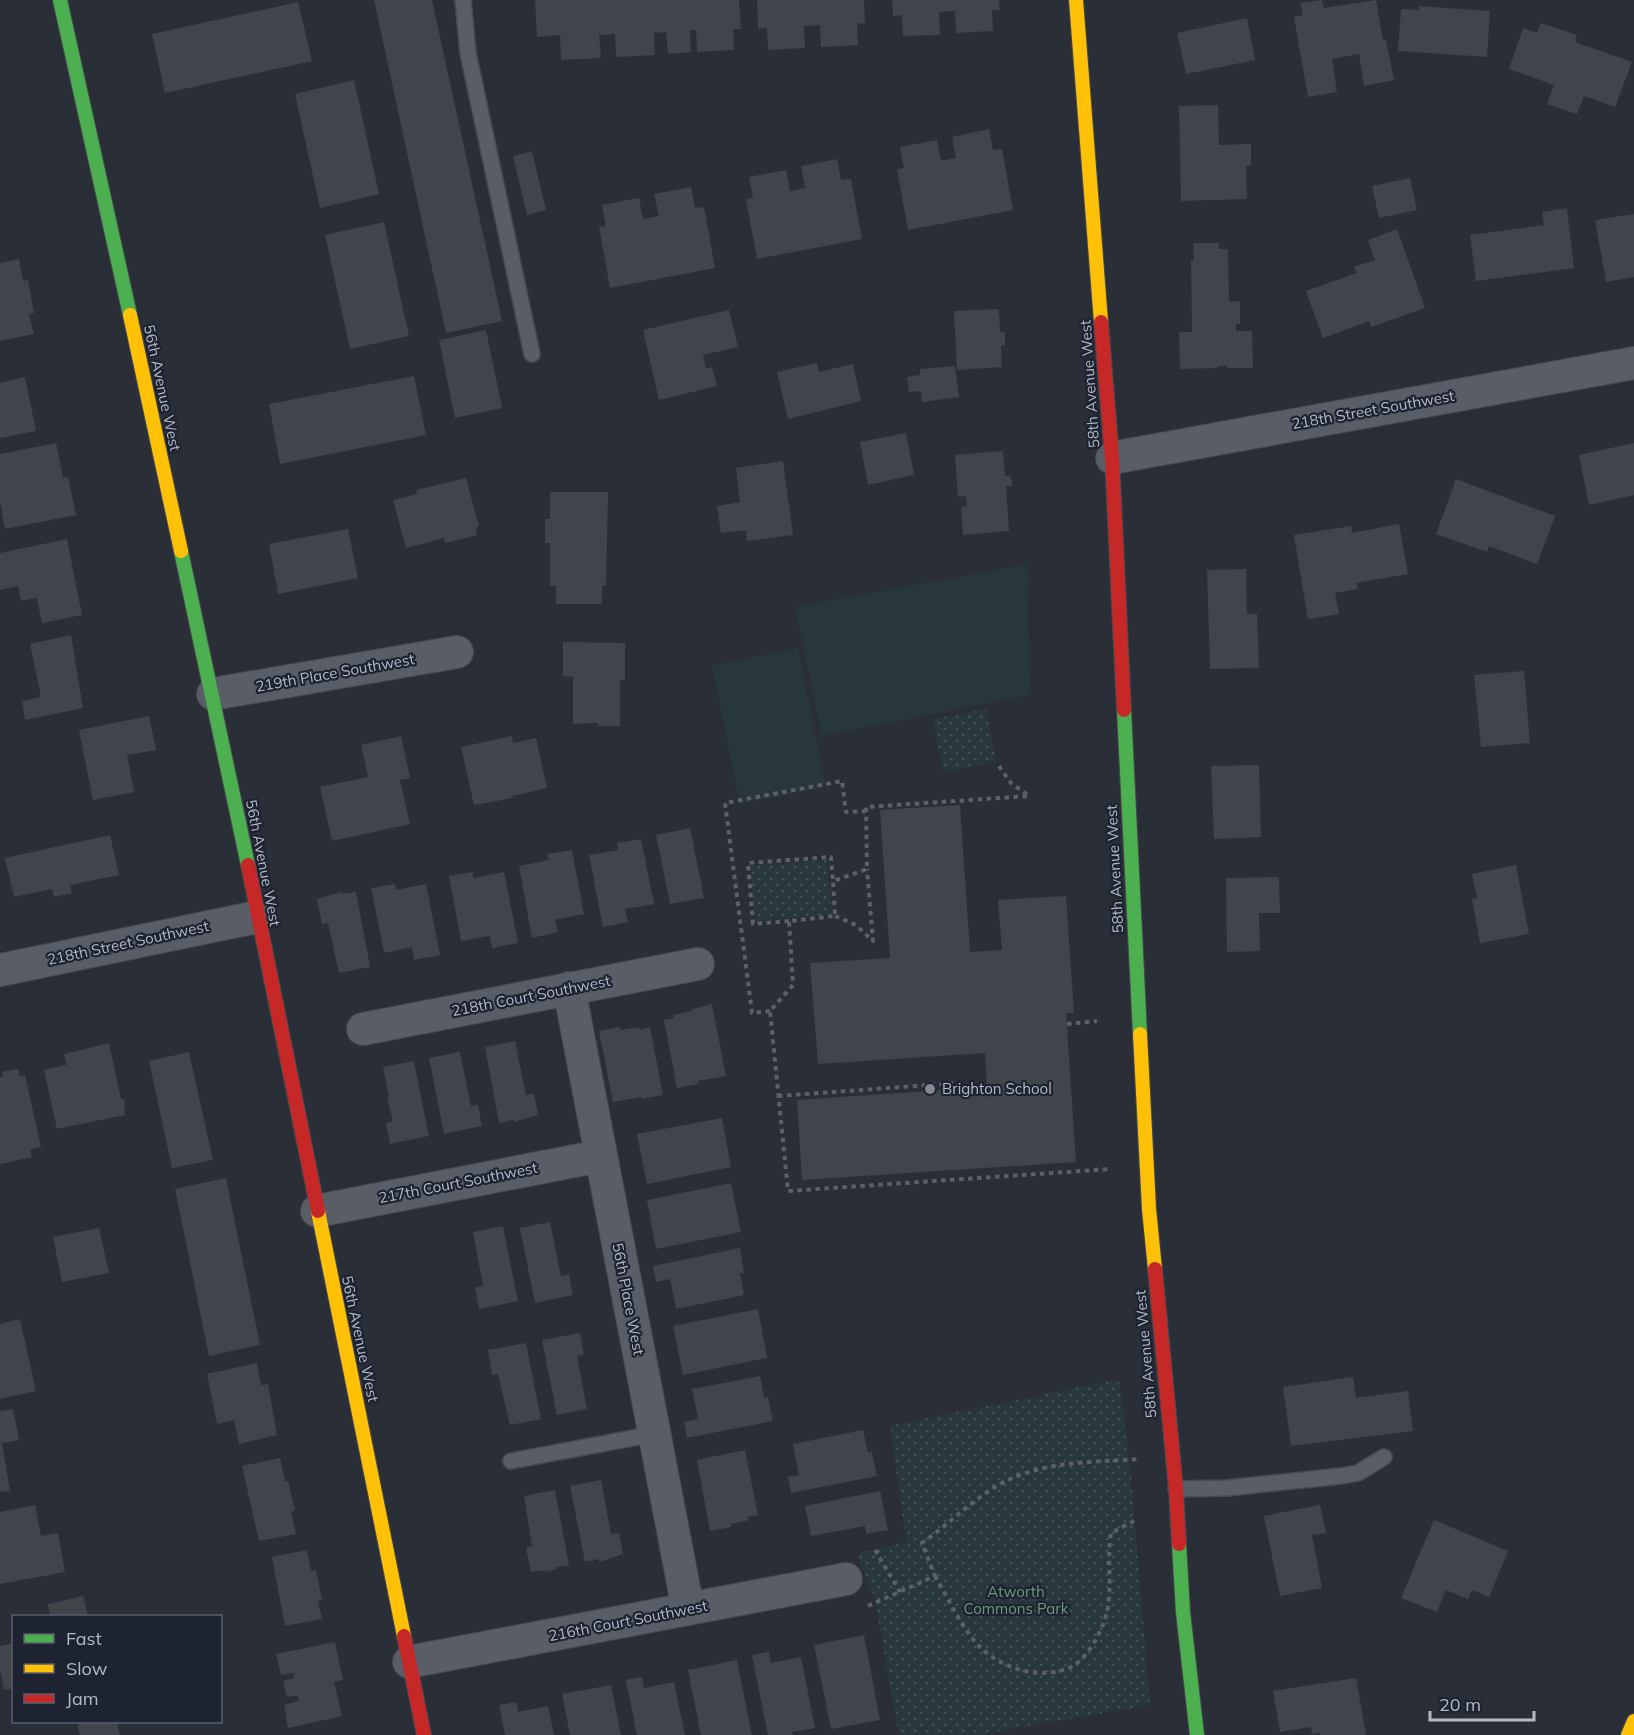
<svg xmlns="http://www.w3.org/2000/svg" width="1634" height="1735" font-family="Mulish,sans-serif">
<defs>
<pattern id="park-dots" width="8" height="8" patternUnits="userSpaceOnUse" patternTransform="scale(1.5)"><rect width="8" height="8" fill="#27373c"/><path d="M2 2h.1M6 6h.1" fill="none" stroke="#445257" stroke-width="1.8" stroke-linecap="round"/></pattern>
</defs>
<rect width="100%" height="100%" fill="#2a2e36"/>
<g fill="url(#park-dots)">
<polygon points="986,709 996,762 943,772 933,719"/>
<polygon points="827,860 832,914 755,921 750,866"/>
<polygon points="1119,1379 1130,1465 1150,1705 978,1735 899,1735 874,1596 856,1554 906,1542 890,1426"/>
</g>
<g fill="#27373c">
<polygon points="1027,564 1030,695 822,736 795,607"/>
<polygon points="798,648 826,787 740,804 712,665"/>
</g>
<g fill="#41444b">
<polygon points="374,0 432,0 502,321 446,333"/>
<polygon points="535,0 739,0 741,29 733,29 734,50 697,52 696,30 690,30 691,52 668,54 666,32 654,33 655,55 616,57 615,34 599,35 601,58 561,60 560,35 537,37"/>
<polygon points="757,0 864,0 865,23 857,24 858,45 821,47 820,25 804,26 805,48 768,50 767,28 758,29"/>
<polygon points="892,0 999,0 1000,10 992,10 993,31 956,33 955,11 939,12 940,35 903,36 902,15 893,16"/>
<polygon points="1322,0 1324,8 1376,0 1383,40 1386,40 1394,80 1364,86 1359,54 1332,59 1337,92 1308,97 1294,17 1303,15 1300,3"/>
<polygon points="298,2 312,61 165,93 152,34"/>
<polygon points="1419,6 1490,11 1487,57 1398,51 1401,9 1419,10"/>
<polygon points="1247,18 1255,60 1186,74 1177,33"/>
<polygon points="1541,23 1577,35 1575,42 1632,62 1615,107 1584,96 1577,114 1547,104 1554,85 1509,69 1523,28 1537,33"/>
<polygon points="354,80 379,194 320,208 295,94"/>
<polygon points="1218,105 1219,145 1251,144 1251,165 1246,166 1247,199 1181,201 1179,106"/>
<polygon points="989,129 993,150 1002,149 1013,210 908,230 897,169 904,168 900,147 937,140 941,161 956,158 952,137"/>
<polygon points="532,151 546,210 527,215 513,156"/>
<polygon points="837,159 841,180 851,179 862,239 757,259 746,199 753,198 749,177 786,170 790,191 805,188 801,166"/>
<polygon points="1410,178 1417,210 1379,218 1372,186"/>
<polygon points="691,187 695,208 704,207 715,268 610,288 599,227 606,226 602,205 639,198 643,219 659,216 654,194"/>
<polygon points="1567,208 1574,268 1476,281 1470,235 1544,225 1542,212"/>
<polygon points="1634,214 1634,277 1606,282 1595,220"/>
<polygon points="384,222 409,336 350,349 325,235"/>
<polygon points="1397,229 1425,308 1371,327 1369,321 1323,338 1306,291 1357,273 1354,267 1375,260 1368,240"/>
<polygon points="1193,243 1219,243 1219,249 1228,249 1229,302 1240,301 1240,324 1236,324 1236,331 1252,331 1253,368 1227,368 1227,366 1217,366 1217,368 1180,369 1179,332 1192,332 1191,260 1194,261"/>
<polygon points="19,259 23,281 28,280 34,313 29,314 34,334 0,341 0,263"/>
<polygon points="999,309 1000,332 1005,332 1005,345 1001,346 1002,367 957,370 954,311"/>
<polygon points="729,310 738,347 703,355 706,369 712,367 717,386 659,400 643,330"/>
<polygon points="486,330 502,408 455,418 439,340"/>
<polygon points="817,363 819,372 853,364 861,401 788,419 777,372"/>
<polygon points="955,366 959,397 922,402 921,391 909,392 907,377 920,375 920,369"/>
<polygon points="414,376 426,435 280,464 269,404"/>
<polygon points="25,377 36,431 0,438 0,383"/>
<polygon points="906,433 914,475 868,485 860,442"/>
<polygon points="56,443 63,478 68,477 76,515 5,529 0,502 0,454"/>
<polygon points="1634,443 1634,495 1589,505 1579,455"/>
<polygon points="1003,451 1005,476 1011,475 1012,486 1006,486 1009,531 963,535 961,507 967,506 966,496 958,497 955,455"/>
<polygon points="783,461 793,535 747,541 746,530 721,533 717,506 740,502 736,468"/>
<polygon points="466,478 479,526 476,528 477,535 445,543 444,538 406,548 393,500 417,494 416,490"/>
<polygon points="1456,479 1555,516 1537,564 1489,546 1487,552 1436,534"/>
<polygon points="550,492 608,492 606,585 602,586 602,604 556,604 556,586 550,586 550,543 545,543 545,519 550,519"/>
<polygon points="1399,524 1408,574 1356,583 1358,589 1335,593 1339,614 1308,619 1294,535 1351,526 1352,533"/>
<polygon points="348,529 358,578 278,594 269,544"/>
<polygon points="67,539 82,615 42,623 37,598 21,601 18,586 0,590 0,553"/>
<polygon points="1246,569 1247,614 1257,614 1259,668 1210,669 1207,570"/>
<polygon points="71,635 83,708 25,720 22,701 41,697 30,644"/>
<polygon points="563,642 625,643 625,680 620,680 620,726 598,726 598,723 573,724 573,677 563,676"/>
<polygon points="1524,671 1530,743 1481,747 1474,675"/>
<polygon points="149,716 156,750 127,755 134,792 93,800 79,730"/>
<polygon points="401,736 410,778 400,780 410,824 332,841 320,787 368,777 361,745"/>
<polygon points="512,736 513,743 536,738 547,788 512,796 513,798 474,805 461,747"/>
<polygon points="1259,765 1261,837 1214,839 1211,766"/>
<polygon points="960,805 970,952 1002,950 998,900 1066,896 1074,1013 1066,1013 1076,1162 802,1180 797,1100 987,1087 985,1053 818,1064 810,963 890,958 880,810"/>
<polygon points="690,828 704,898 670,904 656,835"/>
<polygon points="110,835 119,875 70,885 72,893 54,897 52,889 14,897 5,858"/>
<polygon points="641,839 654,904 625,909 628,922 603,927 589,855 618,850 617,843"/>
<polygon points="572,850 584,914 555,920 558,932 532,938 519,866 549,860 547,854"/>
<polygon points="1516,865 1529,934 1480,943 1472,899 1477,898 1472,874"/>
<polygon points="473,872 473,878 504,872 518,943 492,948 490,936 461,941 449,876"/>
<polygon points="1279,877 1280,913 1259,913 1260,951 1227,952 1226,878"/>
<polygon points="395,884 396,890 426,884 440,955 414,960 412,947 384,953 371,888"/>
<polygon points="342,892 342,894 356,892 370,967 339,973 328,923 322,924 317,899"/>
<polygon points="712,1004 726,1076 698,1081 698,1084 677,1088 664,1020 674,1018 673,1015 692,1011 692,1009"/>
<polygon points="620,1027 621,1030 639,1027 640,1030 650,1027 663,1095 642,1099 641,1097 613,1102 599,1031"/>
<polygon points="515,1041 526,1095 534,1094 538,1115 514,1122 513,1120 499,1123 485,1047"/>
<polygon points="109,1043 121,1099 124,1099 125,1115 57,1129 44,1070 66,1065 64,1054"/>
<polygon points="189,1052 213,1160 172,1168 149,1061"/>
<polygon points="460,1052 471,1106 478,1105 482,1126 444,1134 429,1058"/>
<polygon points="414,1061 429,1136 390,1144 386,1123 393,1121 387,1097 389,1097 383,1067"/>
<polygon points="18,1069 20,1076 25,1075 41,1147 30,1150 32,1157 0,1164 0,1077 3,1077 2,1072"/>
<polygon points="722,1118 731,1167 647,1184 637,1134"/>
<polygon points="226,1178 260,1345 209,1356 175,1189"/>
<polygon points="731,1183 741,1232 656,1249 647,1200"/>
<polygon points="550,1222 561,1276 569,1274 573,1295 535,1303 520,1228"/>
<polygon points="503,1226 518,1301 479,1309 475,1288 483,1286 473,1232"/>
<polygon points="99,1228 109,1273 62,1282 53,1237"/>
<polygon points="740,1248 744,1273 740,1273 744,1295 676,1309 670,1279 656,1282 653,1266"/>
<polygon points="758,1309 767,1358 683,1375 673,1326"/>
<polygon points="20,1319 36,1391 0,1399 0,1324"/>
<polygon points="580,1333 584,1354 577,1356 587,1409 557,1415 542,1340"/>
<polygon points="526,1343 541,1419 510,1425 498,1374 492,1375 488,1350"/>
<polygon points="257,1363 261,1385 268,1384 277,1435 239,1444 234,1420 217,1424 207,1374"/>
<polygon points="760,1376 764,1398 768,1397 773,1421 687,1438 684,1422 698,1419 692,1389"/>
<polygon points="1353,1377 1356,1398 1408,1391 1413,1431 1291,1446 1283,1387"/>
<polygon points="13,1409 19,1440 2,1443 10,1491 0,1492 0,1411"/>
<polygon points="863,1430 868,1453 872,1452 877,1476 791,1493 788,1477 799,1475 793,1444"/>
<polygon points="745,1450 758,1515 748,1517 749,1520 731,1524 731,1527 710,1531 697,1460"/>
<polygon points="280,1458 285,1481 288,1481 295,1510 291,1512 296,1534 259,1541 242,1466"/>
<polygon points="601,1480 611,1534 619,1533 623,1554 599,1562 599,1559 585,1562 570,1486"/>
<polygon points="555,1490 569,1565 556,1567 556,1569 545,1572 545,1570 531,1572 526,1548 532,1546 524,1496"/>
<polygon points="880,1491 888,1530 866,1534 865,1526 811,1536 805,1506"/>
<polygon points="35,1505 41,1536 58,1533 65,1572 0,1584 0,1512"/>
<polygon points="1320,1505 1326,1533 1312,1535 1322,1588 1280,1596 1264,1516"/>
<polygon points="1434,1520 1508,1551 1489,1597 1472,1590 1468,1599 1446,1590 1437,1612 1401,1598"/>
<polygon points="307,1550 311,1571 316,1570 322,1600 318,1601 322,1619 285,1626 272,1557"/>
<polygon points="83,1596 88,1616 50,1616 48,1604"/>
<polygon points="864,1635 880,1720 831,1729 814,1645"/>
<polygon points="335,1642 343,1680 334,1682 342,1716 288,1728 284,1705 299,1701 298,1695 287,1697 283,1681 294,1678 293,1673 281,1675 276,1654"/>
<polygon points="14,1643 14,1688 4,1690 0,1669 0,1646"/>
<polygon points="769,1652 771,1663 801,1657 815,1728 792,1732 793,1735 768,1735 752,1655"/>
<polygon points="737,1660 752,1735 701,1735 688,1670"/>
<polygon points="642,1677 644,1688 674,1682 685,1735 637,1735 626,1680"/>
<polygon points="1356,1678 1366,1735 1320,1735 1320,1733 1312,1734 1311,1727 1280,1732 1273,1691"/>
<polygon points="611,1685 621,1735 570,1735 562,1694"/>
<polygon points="516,1702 518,1712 548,1706 554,1735 505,1735 499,1705"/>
<polygon points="77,1722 117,1722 120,1735 80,1735"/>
</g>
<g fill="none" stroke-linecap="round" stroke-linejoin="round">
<g stroke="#46494f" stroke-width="18">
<g id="lane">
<polyline points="463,0 468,53 532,354"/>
<polyline points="511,1461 654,1434"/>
<polyline points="1176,1489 1227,1488 1341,1476 1358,1473 1384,1457"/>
</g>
</g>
<g stroke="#46494f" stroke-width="34">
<g id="street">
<polyline points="1112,458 1634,363"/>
<polyline points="213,694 457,652"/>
<polyline points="0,970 257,917"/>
<polyline points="569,988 688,1609"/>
<polyline points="363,1029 698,964"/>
<polyline points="317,1211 600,1156"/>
<polyline points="409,1662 846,1579"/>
</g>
</g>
<g stroke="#46494f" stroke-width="16">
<g id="fast">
<polyline points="60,0 130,315"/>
<polyline points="181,551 248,865"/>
<polyline points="1124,710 1140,1034"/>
<polyline points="1179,1544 1183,1612 1197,1735"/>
</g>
</g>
<g stroke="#46494f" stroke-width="16">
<g id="slow">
<polyline points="1076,0 1101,322"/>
<polyline points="130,315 181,551"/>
<polyline points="1140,1034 1149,1209 1155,1269"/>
<polyline points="318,1211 404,1636"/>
<polyline points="1628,1735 1634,1721"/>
</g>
</g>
<g stroke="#46494f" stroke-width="16">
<g id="jam">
<polyline points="1101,322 1112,458 1124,710"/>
<polyline points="248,865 318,1211"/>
<polyline points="1155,1269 1176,1489 1179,1544"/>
<polyline points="404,1636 424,1735"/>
</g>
</g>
<g stroke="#5d6068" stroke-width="4" stroke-dasharray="4.5 4.5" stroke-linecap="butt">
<polyline points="999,766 1011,783 1029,796 866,807 867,869 833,881 835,916 789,921 793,985 770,1011 788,1191 1110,1169"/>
<polyline points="835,916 856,925 873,941 867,869"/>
<polyline points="789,921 753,924 748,863 831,857 833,881"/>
<polyline points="770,1011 752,1013 725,803 842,781 846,812 866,811"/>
<polyline points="1067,1024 1097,1021"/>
<polyline points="778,1096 957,1083"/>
<polyline points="875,1550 900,1592"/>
<path d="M935,1576C949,1599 962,1630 982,1649C1004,1669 1038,1679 1067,1669C1085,1662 1099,1637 1105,1619C1114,1592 1106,1561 1111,1533L1134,1521"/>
<path d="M868,1606L935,1576L922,1543C951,1523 975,1496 1008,1480C1048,1461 1096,1462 1140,1459"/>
</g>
<use href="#lane" stroke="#595d65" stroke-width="15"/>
<use href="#street" stroke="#595d65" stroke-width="32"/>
<use href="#fast" stroke="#4caf50" stroke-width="14"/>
<use href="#slow" stroke="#ffc107" stroke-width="14"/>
<use href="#jam" stroke="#c62828" stroke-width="14"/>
</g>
<circle fill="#848894" stroke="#1d2331" stroke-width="2" cx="930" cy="1089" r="6"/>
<g text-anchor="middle" stroke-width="4.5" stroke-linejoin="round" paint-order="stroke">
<g font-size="15" fill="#b4b9c7" stroke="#1d2331">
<text transform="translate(1090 384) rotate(-94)" y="5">58th Avenue West</text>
<text transform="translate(162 388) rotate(78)" y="5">56th Avenue West</text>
<text transform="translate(1373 410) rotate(-10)" y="5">218th Street Southwest</text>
<text transform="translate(335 673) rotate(-10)" y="5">219th Place Southwest</text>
<text transform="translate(263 863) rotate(79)" y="5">56th Avenue West</text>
<text transform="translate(1115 869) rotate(-93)" y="5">58th Avenue West</text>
<text transform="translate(128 943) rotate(-12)" y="5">218th Street Southwest</text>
<text transform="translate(531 996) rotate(-11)" y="5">218th Court Southwest</text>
<text transform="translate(458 1183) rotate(-11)" y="5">217th Court Southwest</text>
<text transform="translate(628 1299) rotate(79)" y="5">56th Place West</text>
<text transform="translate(360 1339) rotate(78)" y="5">56th Avenue West</text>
<text transform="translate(1146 1354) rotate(-95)" y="5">58th Avenue West</text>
<text transform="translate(628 1621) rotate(-11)" y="5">216th Court Southwest</text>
</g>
<g font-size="15" fill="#b4b9c7" stroke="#1d2331" text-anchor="start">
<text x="942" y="1094">Brighton School</text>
</g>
<g font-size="15" fill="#6c987a" stroke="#1d2331">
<text x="1016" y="1597">Atworth<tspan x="1016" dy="17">Commons Park</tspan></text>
</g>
</g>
<rect x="12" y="1615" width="210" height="108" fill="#1d2331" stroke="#595f6d" stroke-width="1.5"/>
<rect x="24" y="1634" width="30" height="9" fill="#4caf50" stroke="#595f6d" stroke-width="1.5"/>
<text x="66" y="1645" font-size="18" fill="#b4b9c7">Fast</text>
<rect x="24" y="1664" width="30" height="9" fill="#ffc107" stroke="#595f6d" stroke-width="1.5"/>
<text x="66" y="1675" font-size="18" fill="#b4b9c7">Slow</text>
<rect x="24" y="1694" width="30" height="9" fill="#c62828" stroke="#595f6d" stroke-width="1.5"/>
<text x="66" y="1705" font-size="18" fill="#b4b9c7">Jam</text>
<path d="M1430 1711v9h104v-9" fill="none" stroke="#b4b9c7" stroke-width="3"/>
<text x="1439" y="1711" font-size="18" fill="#b4b9c7" stroke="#1d2331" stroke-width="4.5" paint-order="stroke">20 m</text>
</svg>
